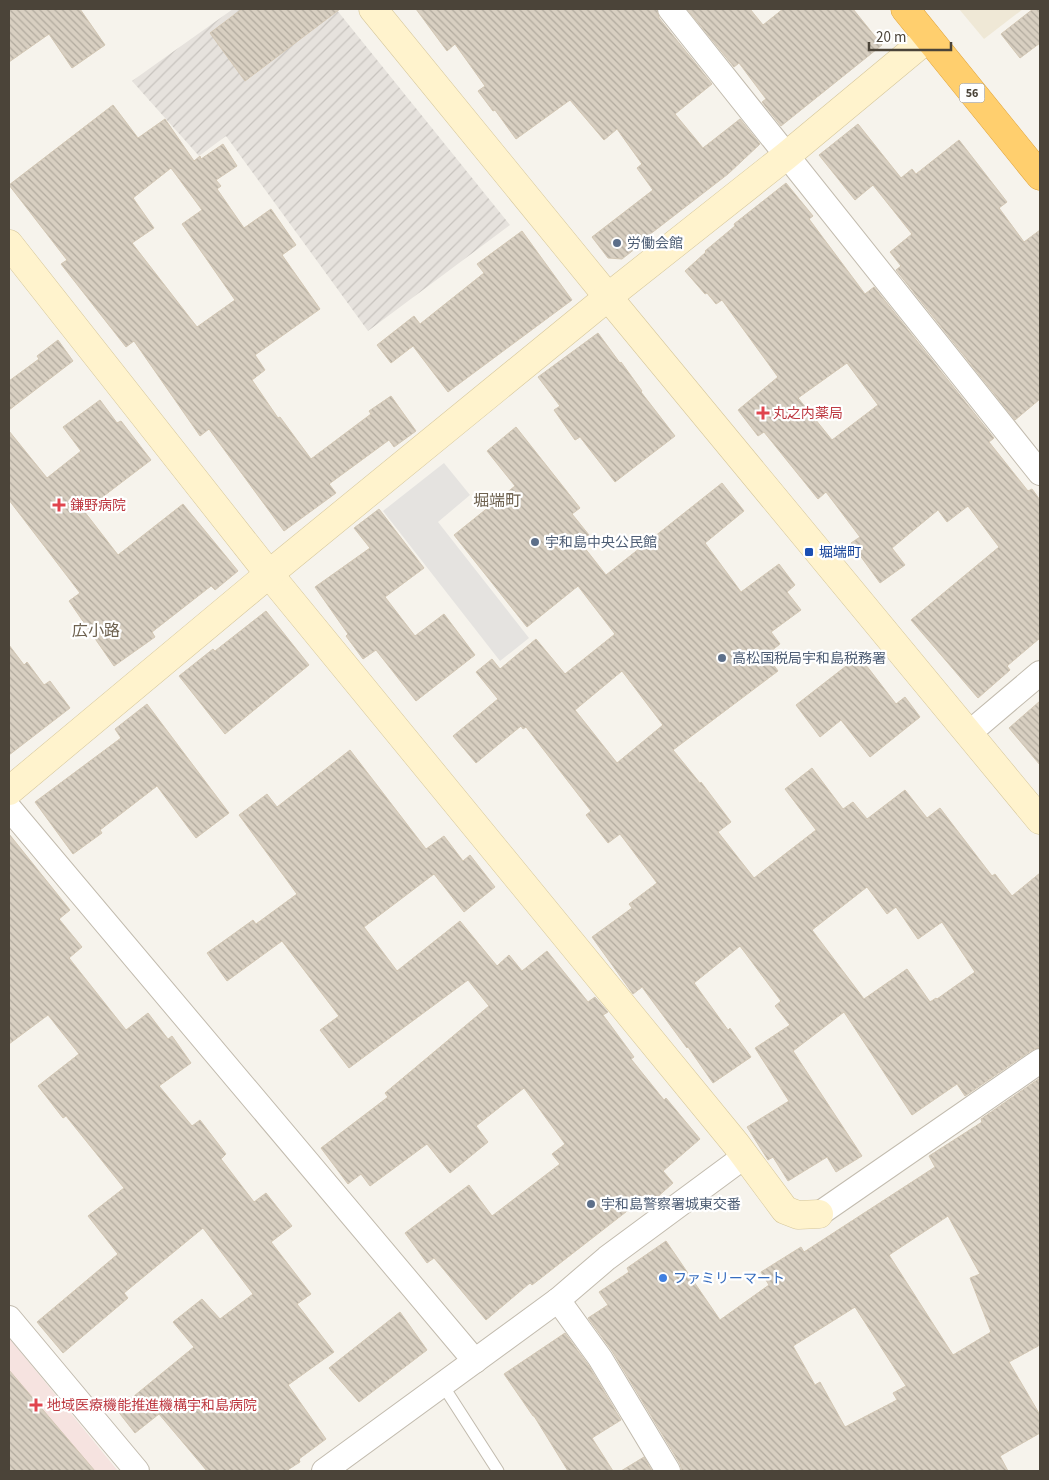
<svg xmlns="http://www.w3.org/2000/svg" width="1049" height="1480" font-family="'Source Sans 3','Noto Sans JP',sans-serif">
<defs>
<pattern id="industrial-furrows" width="10" height="10" patternUnits="userSpaceOnUse" patternTransform="scale(1.25)"><rect width="10" height="10" fill="#e6e2dd"/><path d="M-1 1l2-2M0 10L10 0M9 11l2-2" fill="none" stroke="#c7c3be"/></pattern>
<pattern id="building-back-hatch" width="6" height="6" patternUnits="userSpaceOnUse" patternTransform="scale(1.25)"><rect width="6" height="6" fill="#d8cfc1"/><path d="M-1 5l2 2M0 0l6 6M5-1l2 2" fill="none" stroke="#b1aa9e"/></pattern>
</defs>
<rect width="100%" height="100%" fill="#f6f3ec"/>
<polygon fill="url(#industrial-furrows)" points="233,9 336,9 510,225 368,331 226,136 199,156 132,81"/>
<polygon fill="#efe8d6" points="959,9 1023,9 984,39"/>
<polygon fill="#f6e3e0" points="9,1338 118,1471 9,1471"/>
<polygon fill="#e5e3e0" points="444,463 470,495 438,522 529,638 500,661 383,511"/>
<g fill="url(#building-back-hatch)" stroke="#d3c7b4" fill-rule="evenodd">
<polygon points="9,9 80,9 105,45 72,68 49,34 9,62"/>
<polygon points="242,9 340,9 245,81 210,33"/>
<polygon points="416,9 657,9 659,18 712,84 675,114 703,148 740,119 760,144 728,174 649,235 650,237 622,259 608,258 592,237 653,190 637,168 642,164 617,129 604,140 570,100 516,139 495,110 493,111 478,91 485,86 455,44 447,51"/>
<polygon points="687,9 750,9 763,25 783,9 853,9 882,45 781,126 762,102 766,99 739,63 734,67"/>
<polygon points="1033,9 1040,9 1040,43 1020,58 1001,34"/>
<path d="M113,105L138,138L165,119L194,161L200,156L201,159L223,144L237,166L216,180L221,186L217,189L244,228L271,209L296,245L282,255L320,309L255,355L265,370L252,380L278,418L280,417L311,459L371,414L369,411L391,396L416,431L394,447L389,440L329,484L336,493L284,531L209,429L200,436L134,341L126,347L61,264L67,260L9,185ZM171,168L202,210L182,224L235,300L197,327L132,243L154,228L133,198Z"/>
<polygon points="858,124 901,178 912,169 916,174 959,140 1007,202 999,208 1024,242 1040,230 1040,399 1015,420 896,270 901,266 890,252 912,234 873,185 855,200 819,155"/>
<path d="M786,183L813,216L809,219L865,294L874,287L994,438L989,442L1028,491L1032,489L1040,500V638L1007,666L1010,670L978,698L911,620L999,547L968,506L947,522L938,510L892,548L905,565L880,583L851,543L860,537L826,492L818,499L764,432L758,436L738,410L778,377L722,300L716,304L707,293L705,294L685,271L706,252L705,251L735,226L734,224ZM847,363L878,405L832,440L798,398Z"/>
<polygon points="522,231 572,300 448,392 413,346 391,363 377,345 414,316 420,324 484,273 477,264"/>
<polygon points="598,333 620,363 621,362 642,391 641,392 675,436 615,482 580,437 575,440 554,410 560,406 538,377"/>
<polygon points="58,340 73,361 9,410 9,381 39,359 37,356"/>
<polygon points="100,400 117,423 121,421 151,460 84,511 118,555 183,504 238,571 215,590 211,586 152,632 155,637 114,666 69,601 80,593 9,500 9,431 47,478 81,451 63,427"/>
<path d="M516,427L580,508L572,514L589,535L580,542L606,575L722,483L744,511L705,543L741,592L779,564L795,585L787,592L801,610L771,632L780,644L766,655L778,671L673,750L700,783L701,782L731,822L718,832L754,878L816,830L785,789L812,768L843,809L853,802L867,819L905,790L927,818L940,808L992,876L995,874L1012,896L1040,873V1047L1032,1050L965,1096L957,1084L912,1115L844,1012L793,1051L862,1156L836,1172L827,1157L788,1181L773,1157L768,1160L747,1127L789,1101L755,1048L790,1025L775,1006L781,1001L740,946L694,983L728,1030L730,1028L751,1057L713,1083L688,1047L687,1048L642,987L633,994L592,937L632,908L629,904L657,883L620,834L608,843L586,815L591,811L526,727L523,729L521,726L476,763L453,736L498,699L476,672L492,659L500,669L536,639L565,674L615,634L578,586L527,627L454,535L515,486L487,451ZM622,671L663,725L617,763L575,710ZM867,887L887,914L896,907L918,939L942,922L975,972L937,999L936,998L930,1002L907,969L864,999L812,930Z"/>
<polygon points="379,509 424,568 385,597 415,636 444,614 475,655 416,701 376,650 363,659 346,636 348,634 315,587 370,548 354,528"/>
<polygon points="266,611 309,665 225,734 179,676 213,649 215,651"/>
<polygon points="9,645 24,665 27,662 44,685 50,681 70,708 9,755"/>
<polygon points="859,656 896,704 905,697 920,717 870,757 841,720 820,737 796,705"/>
<polygon points="1040,701 1040,765 1009,728"/>
<polygon points="147,704 229,813 196,838 157,786 100,830 102,833 73,854 35,802 121,738 115,729"/>
<polygon points="350,750 426,849 444,836 463,861 470,855 495,887 464,912 434,874 364,927 397,971 460,921 497,966 509,955 522,971 547,951 588,1002 595,997 608,1012 603,1015 634,1057 631,1059 664,1100 666,1098 700,1139 663,1171 673,1183 654,1200 649,1194 532,1285 530,1283 486,1320 434,1258 427,1263 405,1233 469,1185 492,1216 560,1164 552,1154 565,1144 524,1088 476,1126 488,1142 450,1173 427,1144 370,1186 361,1174 348,1184 321,1148 388,1097 385,1093 489,1006 468,980 349,1068 320,1030 339,1016 282,941 227,981 207,953 253,920 256,924 297,894 239,815 267,794 277,807"/>
<polygon points="9,834 70,910 59,919 82,947 69,958 126,1030 148,1013 168,1039 172,1036 191,1063 159,1086 192,1126 200,1120 226,1154 221,1159 254,1202 266,1193 292,1226 271,1242 311,1294 297,1304 334,1352 288,1385 326,1439 299,1459 300,1462 286,1471 207,1471 159,1414 135,1433 117,1410 194,1347 173,1322 202,1299 220,1319 253,1294 203,1228 124,1293 128,1298 63,1353 37,1322 118,1254 88,1216 124,1188 66,1116 63,1118 38,1086 79,1054 48,1015 9,1044"/>
<path d="M1040,1078V1345L1009,1362L1040,1415V1433L1000,1456L1008,1471H682L680,1464L612,1351L588,1318L608,1305L599,1292L629,1272L627,1268L666,1241L720,1320L769,1285L761,1272L801,1247L804,1252L935,1167L929,1156L982,1122L981,1119ZM948,1216L980,1274L970,1278L991,1332L953,1355L889,1255ZM855,1307L906,1386L893,1393L897,1400L845,1427L820,1382L815,1385L793,1346Z"/>
<polygon points="400,1312 427,1350 359,1402 329,1368"/>
<polygon points="565,1333 589,1366 621,1420 592,1438 613,1471 568,1471 534,1416 533,1416 504,1374"/>
<polygon points="9,1370 95,1471 9,1471"/>
<polygon points="644,1457 652,1471 621,1471"/>
</g>
<g fill="none" stroke-linecap="round" stroke-linejoin="round">
<g stroke="#c2bbae" stroke-width="13">
<polyline id="lane" points="442,1384 498,1471"/>
</g>
<g stroke="#c2bbae" stroke-width="26">
<g id="street">
<polyline points="670,9 1040,473"/>
<polyline points="968,734 1040,673"/>
<polyline points="9,808 475,1361"/>
<polyline points="819,1214 1040,1061"/>
<polyline points="558,1300 600,1358 668,1471"/>
<polyline points="9,1318 137,1471"/>
<polyline points="324,1471 558,1300 607,1258 745,1156"/>
</g>
</g>
<g stroke="#d6c79b" stroke-width="29">
<g id="secondary">
<polyline points="373,9 608,297 1040,820"/>
<polyline points="9,244 269,574 736,1144 785,1210 798,1215 819,1214"/>
<polyline points="9,791 269,574 608,297 786,156 928,38"/>
</g>
</g>
<g stroke="#e0a43c" stroke-width="29">
<polyline id="highway" points="905,9 1040,176"/>
</g>
<use href="#lane" stroke="#fff" stroke-width="11"/>
<use href="#street" stroke="#fff" stroke-width="24"/>
<use href="#secondary" stroke="#fff3cd" stroke-width="28"/>
<use href="#highway" stroke="#ffcf6e" stroke-width="28"/>
</g>
<g fill="#5c6f8a" stroke="#fff" stroke-width="2">
<circle cx="617" cy="243" r="5"/>
<circle cx="535" cy="542" r="5"/>
<circle cx="722" cy="658" r="5"/>
<circle cx="591" cy="1204" r="5"/>
</g>
<g fill="#e0444e" stroke="#fff" stroke-width="2">
<path d="M760.5 405.5h5v5h5v5h-5v5h-5v-5h-5v-5h5z"/>
<path d="M56.5 497.5h5v5h5v5h-5v5h-5v-5h-5v-5h5z"/>
<path d="M33.5 1397.5h5v5h5v5h-5v5h-5v-5h-5v-5h5z"/>
</g>
<rect fill="#1a4fb4" stroke="#fff" stroke-width="2" x="804" y="547" width="10" height="10" rx="2.5"/>
<circle fill="#3f7fe0" stroke="#fff" stroke-width="2" cx="663" cy="1278" r="5"/>
<g text-anchor="middle" stroke-width="4.5" stroke-linejoin="round" paint-order="stroke">
<rect fill="#fff" stroke="#817c74" stroke-width="1" x="959.5" y="83.5" width="25" height="19" rx="4"/>
<g font-size="12" font-weight="bold" fill="#4b4439">
<text x="972" y="97">56</text>
</g>
<g font-size="14" fill="#4e5e75" stroke="#fff" text-anchor="start">
<text x="627" y="248">労働会館</text>
<text x="545" y="547">宇和島中央公民館</text>
<text x="732" y="663">高松国税局宇和島税務署</text>
<text x="601" y="1209">宇和島警察署城東交番</text>
</g>
<g font-size="14" fill="#be3a42" stroke="#fff" text-anchor="start">
<text x="773" y="418">丸之内薬局</text>
<text x="70" y="510">鎌野病院</text>
<text x="47" y="1410">地域医療機能推進機構宇和島病院</text>
</g>
<g font-size="14" fill="#164399" stroke="#fff" text-anchor="start">
<text x="819" y="557">堀端町</text>
</g>
<g font-size="14" fill="#366cbe" stroke="#fff" text-anchor="start">
<text x="673" y="1283">ファミリーマート</text>
</g>
<g font-size="16" fill="#6e6250" stroke="#fff">
<text x="497" y="506">堀端町</text>
<text x="96" y="636">広小路</text>
</g>
</g>
<rect width="1049" height="1480" fill="none" stroke="#4b4439" stroke-width="20"/>
<path d="M869 42v8h82v-8" fill="none" stroke="#4b4439" stroke-width="2.5"/>
<text x="876" y="42" font-size="15" fill="#4b4439" stroke="#ffffff" stroke-width="4" paint-order="stroke">20 m</text>
</svg>
